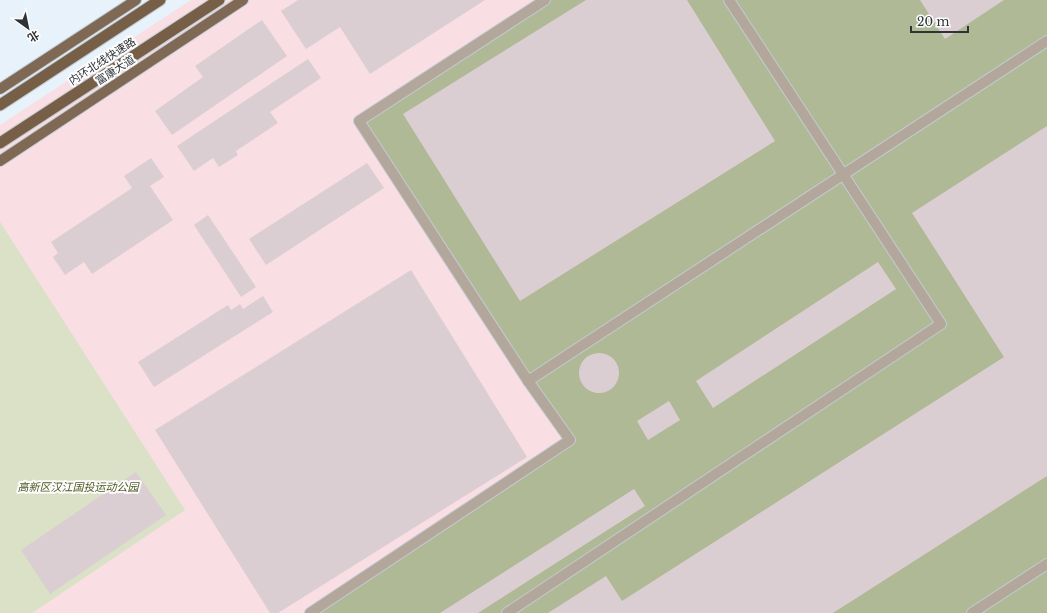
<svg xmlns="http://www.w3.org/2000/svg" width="1047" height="613" font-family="'Libre Baskerville','Noto Sans SC',serif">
<rect width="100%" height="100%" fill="#e7f2fa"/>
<polygon fill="#f9dee4" points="191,0 1047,0 1047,613 0,613 0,125"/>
<polygon fill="#dae1c6" points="0,222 185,510 32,613 0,613"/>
<polygon fill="#b0b995" points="545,0 1047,0 1047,613 310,613 570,440 359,121"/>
<g fill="#dbced3">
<polygon points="298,0 485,0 370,74 340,27 306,49 281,11"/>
<polygon points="586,0 687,0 775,141 520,301 403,114"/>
<polygon points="920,0 1004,0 945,39"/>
<polygon points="262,20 287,56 172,135 155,111 203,77 195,66"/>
<polygon points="308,59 321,78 270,112 278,123 236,151 238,155 219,167 213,158 194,171 177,146"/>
<polygon points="1047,126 1047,476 833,613 548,613 606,576 622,601 1004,357 912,213"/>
<polygon points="151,158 164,177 150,186 173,220 92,274 84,262 65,275 53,257 58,253 51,242 132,188 124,176"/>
<polygon points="367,163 384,188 266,265 249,239"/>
<polygon points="208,215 256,287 241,297 194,225"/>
<polygon points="878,262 896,289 713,408 696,381"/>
<polygon points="411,270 527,457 278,613 270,613 155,430"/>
<polygon points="263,296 273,312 154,387 138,362 228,305 231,310 240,304 243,309"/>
<circle cx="599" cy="373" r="20"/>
<polygon points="669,401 680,420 648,440 637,421"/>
<polygon points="136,472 166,515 50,594 21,550"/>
<polygon points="634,489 645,506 478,613 440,613"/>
</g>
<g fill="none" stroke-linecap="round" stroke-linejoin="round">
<g stroke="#c2ccd3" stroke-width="12">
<g id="service">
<polyline points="528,381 359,121 545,0"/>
<polyline points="310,613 570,440 528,381 1047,41"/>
<polyline points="507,613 941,324 729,0"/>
<polyline points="972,613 1047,564"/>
</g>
</g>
<g stroke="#c2ccd3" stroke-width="12">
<g id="primary">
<polyline points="0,89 136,0"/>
<polyline points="0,161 243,0"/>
</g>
</g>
<g stroke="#c2ccd3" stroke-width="13">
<g id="trunk">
<polyline points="0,105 160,0"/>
<polyline points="0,143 219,0"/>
</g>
</g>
<use href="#service" stroke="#b3a69a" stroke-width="10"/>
<use href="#primary" stroke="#7f6954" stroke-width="10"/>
<use href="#trunk" stroke="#765e47" stroke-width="11"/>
</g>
<g text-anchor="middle" stroke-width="4" stroke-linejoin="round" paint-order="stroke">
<g font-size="11" fill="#2f3336" stroke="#fdfdfd">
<text transform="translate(102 61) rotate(-33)" y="4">内环北线快速路</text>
<text transform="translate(115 70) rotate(-33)" y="4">富康大道</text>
</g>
<g font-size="11" font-style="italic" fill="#4f5a23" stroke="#fdfdfd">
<text x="78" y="491">高新区汉江国投运动公园</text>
</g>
</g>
<g transform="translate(28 28) rotate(147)" stroke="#fdfdfd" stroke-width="3" paint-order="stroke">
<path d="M0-3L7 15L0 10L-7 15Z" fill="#2f3336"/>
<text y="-6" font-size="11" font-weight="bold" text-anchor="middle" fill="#2f3336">北</text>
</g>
<path d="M911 26v6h57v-6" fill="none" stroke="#2f3336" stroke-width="2"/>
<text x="917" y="26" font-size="12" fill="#2f3336" stroke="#fdfdfd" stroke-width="3" paint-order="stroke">20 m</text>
</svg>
